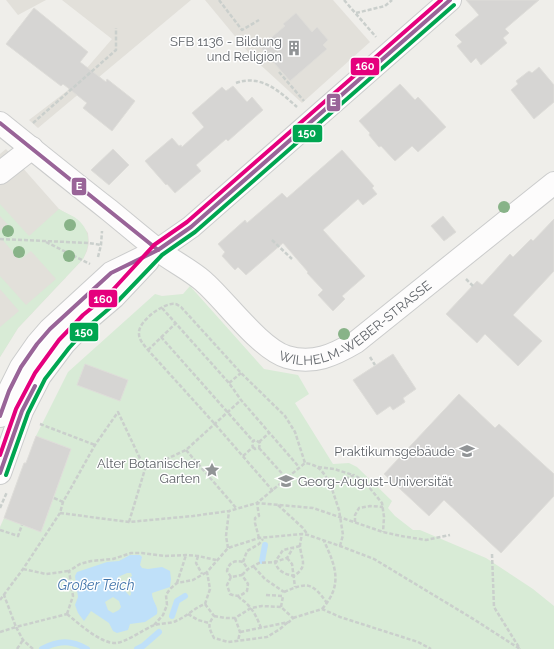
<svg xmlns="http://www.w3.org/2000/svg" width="554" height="649" font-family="Raleway,sans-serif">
<rect width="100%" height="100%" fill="#efeeea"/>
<g fill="#e2e0da">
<polygon points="6,0 46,0 18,15"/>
<polygon points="62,0 191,0 38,128 29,120 67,91 112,39"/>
<polygon points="205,0 333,0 370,42 302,103 253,58"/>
<polygon points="6,149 59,209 78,220 88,233 89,243 87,251 83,259 18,328 0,357 0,154"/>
</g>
<g fill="#d8ebd6">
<path d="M0,204L29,236L59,209C65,213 73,215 78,220C91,231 90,246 83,259L18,328L0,357V327L19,311L0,289V276L26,305L56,279L31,251L20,260L0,237V231L8,225L0,216Z"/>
<polygon points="190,286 264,369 298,375 309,394 295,403 333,464 349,463 357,467 392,501 388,508 395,516 413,530 420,530 486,558 533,589 554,606 554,649 0,649 0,527 4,518 41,532 71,449 36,436 68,372 155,294 162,296 183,294"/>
</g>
<path fill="#bfe0f9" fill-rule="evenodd" d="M130,555H140L142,557L140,565L142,568L148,569L162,567L170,571L171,579L170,587L152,593C152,602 159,606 157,614L145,622L130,624L128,630L117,633L113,631L109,623L91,611L84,621L78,613L75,605L78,597L75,576L77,572L107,562L119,561ZM127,573H131L132,576L128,579C127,585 131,588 131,594L130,596C126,593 118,581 118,577ZM113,597L119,601L121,607L119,610L113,613L108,610L105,602Z"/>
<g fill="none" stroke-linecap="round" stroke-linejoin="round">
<g stroke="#bfe0f9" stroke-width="6">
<polyline points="262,561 265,545"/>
<polyline points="172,616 177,601 185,596"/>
<path d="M42,649C59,640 71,640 87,649"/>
<polyline points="137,649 143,646 159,632"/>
</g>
</g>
<g fill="#d6d5d3" stroke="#deddd9">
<polygon points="466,0 539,0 505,29 509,33 503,38 507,43 481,65 476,58 471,63 457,46 462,42 455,35 479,15"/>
<polygon points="34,8 88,52 80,62 106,82 107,79 135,101 112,131 83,108 87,103 63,84 61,86 6,44"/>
<polygon points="296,13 312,32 317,27 328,40 323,45 327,49 290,81 260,47 285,26 283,24"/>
<polygon points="539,67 554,85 554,102 534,119 511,90 518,84 516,81 529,71 532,73"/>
<polygon points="400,84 415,100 418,97 446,127 418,152 412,146 395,161 381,146 379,147 369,135 370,133 359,121"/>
<polygon points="233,86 247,102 252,97 263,110 228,141 226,139 196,165 201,171 175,193 167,184 166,185 145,161 172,138 179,146 181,145 182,147 204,127 192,113 222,87 226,91"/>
<polygon points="113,149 129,165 109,185 91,170"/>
<polygon points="342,150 374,186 372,188 377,194 363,205 358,199 323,230 365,276 342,296 345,299 333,311 318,295 323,290 307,273 308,272 283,243 246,275 238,267 235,270 222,256 225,252 218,244 245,220 247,223 282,193 287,198"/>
<polygon points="443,216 456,232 444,241 431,226"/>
<polygon points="554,219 554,271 513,315 542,341 518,366 485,334 477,343 446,314 477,281 482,285 510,254 513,257 531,239 533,241"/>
<polygon points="393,354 416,389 403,398 405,402 393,410 390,406 377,415 353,380"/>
<polygon points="85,364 128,380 120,401 77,385"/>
<polygon points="459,394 495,428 499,424 554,474 554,496 501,553 444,500 429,516 384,474"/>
<polygon points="36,436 71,449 41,532 4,518 24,463 26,463"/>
</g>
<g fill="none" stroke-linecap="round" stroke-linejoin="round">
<g stroke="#cbcccc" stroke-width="24">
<g id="minor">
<path id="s1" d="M0,123C36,152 72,181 109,210C125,223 141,237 158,250C172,261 189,269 203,281C225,300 260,349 287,357C313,365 334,355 356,342L554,183"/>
<polyline points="0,173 32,148"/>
<polyline points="0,416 9,391 21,367 37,344 50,329 111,273 158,250 191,227 450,0"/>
<polyline points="0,473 22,411 40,376 64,344 87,320 114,297 148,261"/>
</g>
</g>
<g stroke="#cacfcc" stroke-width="2.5" stroke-dasharray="4 2" stroke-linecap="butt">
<polyline points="219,0 242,30 259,20"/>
<polyline points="344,0 376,37"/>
<polyline points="356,13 385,6 392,0"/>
<polyline points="279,72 304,101"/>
<path d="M236,83C261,74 279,91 297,107"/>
<polyline points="33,123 116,50 116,28"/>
<polyline points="0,239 89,243 101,245"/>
<polyline points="272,240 292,259"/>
<polyline points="46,242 90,264"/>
<polyline points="98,257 101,245 102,231"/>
<polyline points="466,279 473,286"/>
<polyline points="162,308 229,383 241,400 299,467"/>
<polyline points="161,337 253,441"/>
<polyline points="148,350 175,324"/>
<polyline points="370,357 375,365"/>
<polyline points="229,383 241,373"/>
<polyline points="40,424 95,445"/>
<polyline points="259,442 269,433"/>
<polyline points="259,448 287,479"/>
<polyline points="186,450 237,509"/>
<polyline points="243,456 253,447 252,444 253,441 256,440 260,443 259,448 255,449 253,447"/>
<polyline points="318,467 334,469 353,475"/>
<path d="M273,491L214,423L148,350C144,345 139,340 139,334C137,322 164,302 175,304C177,304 179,306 181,307L241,373L285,416L295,432L305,463"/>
<polyline points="54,498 63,502"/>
<polyline points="278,505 303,528 308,535"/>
<polyline points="0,508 7,492"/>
<polyline points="60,513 129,522 193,516 229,511 257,503 313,508 383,532 401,536 426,540 450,535"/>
<polyline points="129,522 145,469 186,450 241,400"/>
<polyline points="355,522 355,515 359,508 370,506 383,507"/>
<polyline points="0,530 18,536 22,525"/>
<path d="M259,538L255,523V518L259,516L257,503L305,463C320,465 324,473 331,486"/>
<path d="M300,546L283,550L275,562C278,572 285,574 294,576C308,566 302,561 300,547C300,543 301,539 302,534"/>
<polyline points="340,546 343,535 339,510 331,486 354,475 364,481 382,503 384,517 383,532"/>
<polyline points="228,548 226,536 229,511"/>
<polyline points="492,554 494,607 520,649"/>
<polyline points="198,556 196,563 202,574"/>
<polyline points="287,558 292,564 295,587"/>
<polyline points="243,562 247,551 259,544 263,539"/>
<polyline points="254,567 265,579 284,592"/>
<polyline points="23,569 46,574 69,571"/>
<polyline points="242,575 248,569 259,563 275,562 287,558 293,548"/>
<path d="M231,577L227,585L230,594C237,597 241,596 247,591L248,584L242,575L231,577L227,571C229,562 235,560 243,562L248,569"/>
<polyline points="177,583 186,555"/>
<path d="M284,592C307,582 312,582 327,603"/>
<polyline points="266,595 283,596"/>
<path d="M238,596C241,600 245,601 248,605C254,611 258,620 261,628"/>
<polyline points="0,600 23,569 60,513 63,502 95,445 118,412 145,469"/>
<path d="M205,604L214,616C207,625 209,628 214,638L228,642L267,637L280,629L288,622"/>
<polyline points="281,607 283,596"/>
<path d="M322,609C343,585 336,567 324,541"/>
<path d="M67,614C78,623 101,644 116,643C126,642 143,630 152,626C160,623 169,624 176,621C186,617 194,608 205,604L210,589L207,572L228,548L259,538L302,534L308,535L340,546L374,559L475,620L520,649"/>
<polyline points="67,614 73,596 69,571 80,564 91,561 113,559 131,553 142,553 165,556 186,555 198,556 216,560"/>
<polyline points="188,614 198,620 209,623"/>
<polyline points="214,616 226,618 235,618 251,608 262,606 281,607 293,618 289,622 240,632"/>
<polyline points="235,618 240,632 238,641"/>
<polyline points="293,618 322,609 340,617 418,642 431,649"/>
<polyline points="154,625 163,615 167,605 166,595 170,589 177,583 193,580 207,572"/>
<polyline points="0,632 16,627 4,595"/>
<polyline points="17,649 23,640"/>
<polyline points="33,649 23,640 16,627 67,614"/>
</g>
<use href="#minor" stroke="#fdfcfc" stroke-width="22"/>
<g stroke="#fff" stroke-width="7">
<g id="bus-1">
<polyline points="0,123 158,250"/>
<polyline points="0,416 9,391 21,367 37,344 50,329 111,273 158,250 191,227 450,0"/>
<polyline points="0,473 22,411 35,386"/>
</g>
</g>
<g stroke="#fff" stroke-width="7">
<polyline id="bus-2" points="6,475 28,413 45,379 69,348 91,324 118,301 162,255 195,232 454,5"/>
</g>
<g stroke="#fff" stroke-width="7">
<polyline id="bus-3" points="0,455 16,409 35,373 59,340 83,315 110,293 154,245 187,222 441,0"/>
</g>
<use href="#bus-1" stroke="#996498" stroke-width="4"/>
<use href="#bus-2" stroke="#00a651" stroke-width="4"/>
<use href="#bus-3" stroke="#e5007d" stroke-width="4"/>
</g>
<g fill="#88b388">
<circle cx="504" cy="207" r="6"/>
<circle cx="70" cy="225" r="6"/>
<circle cx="8" cy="231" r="6"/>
<circle cx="19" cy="252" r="6"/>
<circle cx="69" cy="256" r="6"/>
<circle cx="344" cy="334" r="6"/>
</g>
<defs>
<g id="building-bare" transform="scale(1.2)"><path d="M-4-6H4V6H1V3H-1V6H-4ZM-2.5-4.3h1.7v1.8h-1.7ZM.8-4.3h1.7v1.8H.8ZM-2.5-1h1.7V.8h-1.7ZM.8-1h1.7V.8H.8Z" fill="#919496" stroke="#fff" stroke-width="2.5" paint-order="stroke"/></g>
<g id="university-bare" transform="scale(1.2)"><path d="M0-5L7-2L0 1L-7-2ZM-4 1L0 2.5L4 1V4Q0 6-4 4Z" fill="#919496" stroke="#fff" stroke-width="2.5" paint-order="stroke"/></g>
<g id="sight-bare" transform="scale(1.2)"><path d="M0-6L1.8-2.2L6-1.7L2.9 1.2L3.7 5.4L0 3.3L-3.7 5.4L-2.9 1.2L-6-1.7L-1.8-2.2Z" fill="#919496" stroke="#fff" stroke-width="2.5" paint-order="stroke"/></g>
</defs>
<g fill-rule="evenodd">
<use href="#building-bare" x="294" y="48"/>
<use href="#university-bare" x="467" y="451"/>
<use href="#sight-bare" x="212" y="470"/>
<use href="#university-bare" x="286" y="481"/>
</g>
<g text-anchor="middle" stroke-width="3" stroke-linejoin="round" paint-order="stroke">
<g font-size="13" fill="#5f6368" stroke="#fff" text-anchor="end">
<text x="282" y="46">SFB 1136 - Bildung<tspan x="282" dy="15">und Religion</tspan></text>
<text x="455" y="456">Praktikumsgebäude</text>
<text x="200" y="468">Alter Botanischer<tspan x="200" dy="15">Garten</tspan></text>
<text x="298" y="486" text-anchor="start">Georg-August-Universität</text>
</g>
<g font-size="13" fill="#5f6368" stroke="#fff">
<text dy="5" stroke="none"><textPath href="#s1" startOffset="451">WILHELM-WEBER-STRASSE</textPath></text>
</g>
<g font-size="14" font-style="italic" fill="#4174aa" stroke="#fff">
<text x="96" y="590">Großer Teich</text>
</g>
</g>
<g stroke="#fff" stroke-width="1.5">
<rect x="350" y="57" width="30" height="19" rx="4" fill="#e5007d"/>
<rect x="326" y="93" width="15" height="19" rx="4" fill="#996498"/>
<rect x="292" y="124" width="31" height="19" rx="4" fill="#00a651"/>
<rect x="71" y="177" width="16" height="19" rx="4" fill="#996498"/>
<rect x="88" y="289" width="30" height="19" rx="4" fill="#e5007d"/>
<rect x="69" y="322" width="30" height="20" rx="4" fill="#00a651"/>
</g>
<g font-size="11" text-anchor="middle" font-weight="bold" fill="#fff">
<text x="365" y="70">160</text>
<text x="333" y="106">E</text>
<text x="307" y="137">150</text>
<text x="79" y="190">E</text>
<text x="103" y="303">160</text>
<text x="84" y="336">150</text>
</g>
</svg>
